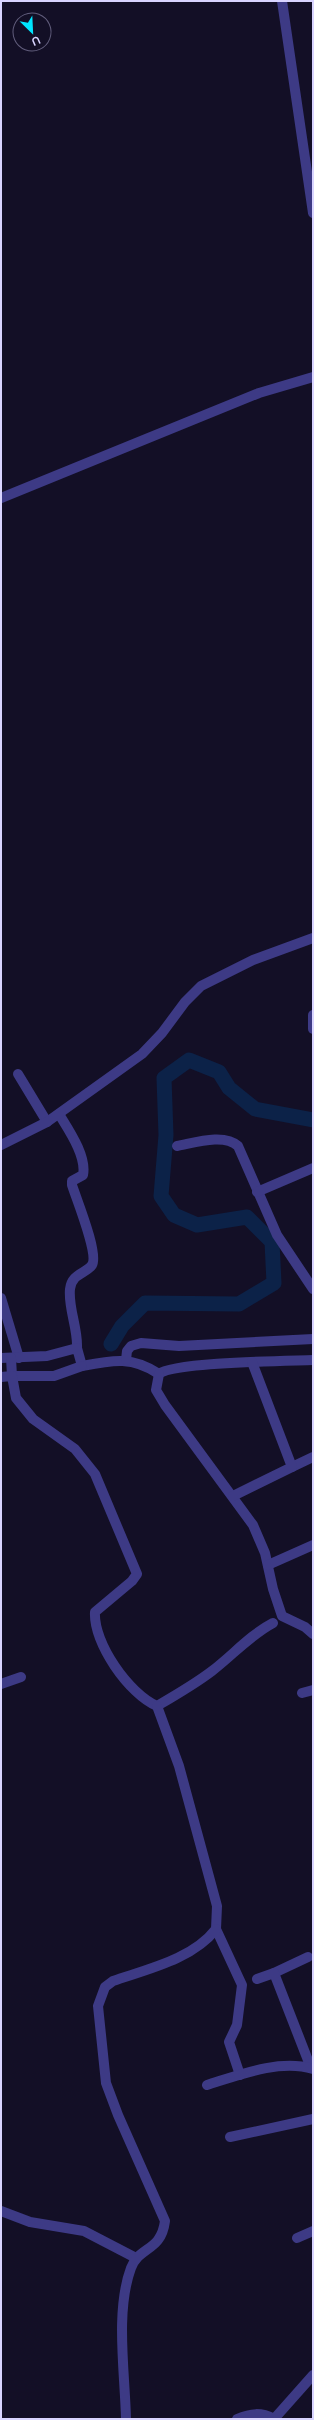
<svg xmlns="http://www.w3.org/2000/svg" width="314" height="2420" font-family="'Varela Round',sans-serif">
<rect width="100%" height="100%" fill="#130f26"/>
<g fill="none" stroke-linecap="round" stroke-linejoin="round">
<polyline stroke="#0c2248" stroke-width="15" points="111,1344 122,1326 145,1303 239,1304 274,1283 272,1242 247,1217 197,1225 174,1215 161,1196 166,1135 164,1078 189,1060 219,1072 229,1088 255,1109 313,1120"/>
<g stroke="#3d3a85" stroke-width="10">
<polyline points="282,1 313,213"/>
<polyline points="1,498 259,393 313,377"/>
<polyline points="313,1015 313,1029"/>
<polyline points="18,1074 47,1122"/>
<path d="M59,1114C68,1129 87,1156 83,1175L72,1181V1185C76,1198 99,1254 92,1265C86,1274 72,1273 70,1289C68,1308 78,1328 77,1348"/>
<polyline points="1,1145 47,1122 142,1054 162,1033 185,1002 201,986 253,960 313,938"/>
<path d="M177,1146C194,1143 224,1133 238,1146L277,1235L313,1289"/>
<polyline points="257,1192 313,1168"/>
<polyline points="1,1298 19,1358"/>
<path d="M1,1358L47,1356L77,1348L82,1366C113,1360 132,1356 159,1374C173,1362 287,1361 313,1360"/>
<polyline points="11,1358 12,1376 54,1376 82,1366"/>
<polyline points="126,1360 127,1351 131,1346 141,1343 179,1346 313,1339"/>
<polyline points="159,1374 156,1390 165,1405 253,1525 265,1553 273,1589 282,1616 305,1627 313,1634"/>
<path d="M1,1377L12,1376L16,1398L33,1419L75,1449L95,1474L137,1574L132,1581L95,1612C93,1643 129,1694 157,1706C176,1695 195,1684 212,1671C233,1655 250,1635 273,1623"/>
<polyline points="292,1467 313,1457"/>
<polyline points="233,1496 292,1467 252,1362"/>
<polyline points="268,1565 313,1545"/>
<polyline points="1,1684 21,1677"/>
<polyline points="302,1693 313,1690"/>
<polyline points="157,1706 179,1766 217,1906 216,1929 242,1985 237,2025 229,2042 240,2075"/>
<polyline points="274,1973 308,1957"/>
<polyline points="257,1979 274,1973 311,2068"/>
<path d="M207,2085C239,2075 279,2059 313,2069"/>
<polyline points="230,2137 313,2119"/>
<polyline points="1,2211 30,2222 84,2231 136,2258"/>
<polyline points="297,2238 313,2231"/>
<path d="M126,2419C125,2373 115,2311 131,2268C139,2246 161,2252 165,2221L118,2115L106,2083L98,2006L105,1987L113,1981C148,1969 193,1959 216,1929"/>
<path d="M237,2419C251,2413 261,2412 274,2419L313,2375"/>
</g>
</g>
<rect width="314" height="2420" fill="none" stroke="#d9d4ff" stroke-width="4"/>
<g transform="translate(32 32) rotate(156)"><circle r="19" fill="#130f26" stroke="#625e7d"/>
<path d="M0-3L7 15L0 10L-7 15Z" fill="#00e5ff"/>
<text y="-6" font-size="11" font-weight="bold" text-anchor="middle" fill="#d9d4ff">U</text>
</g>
</svg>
